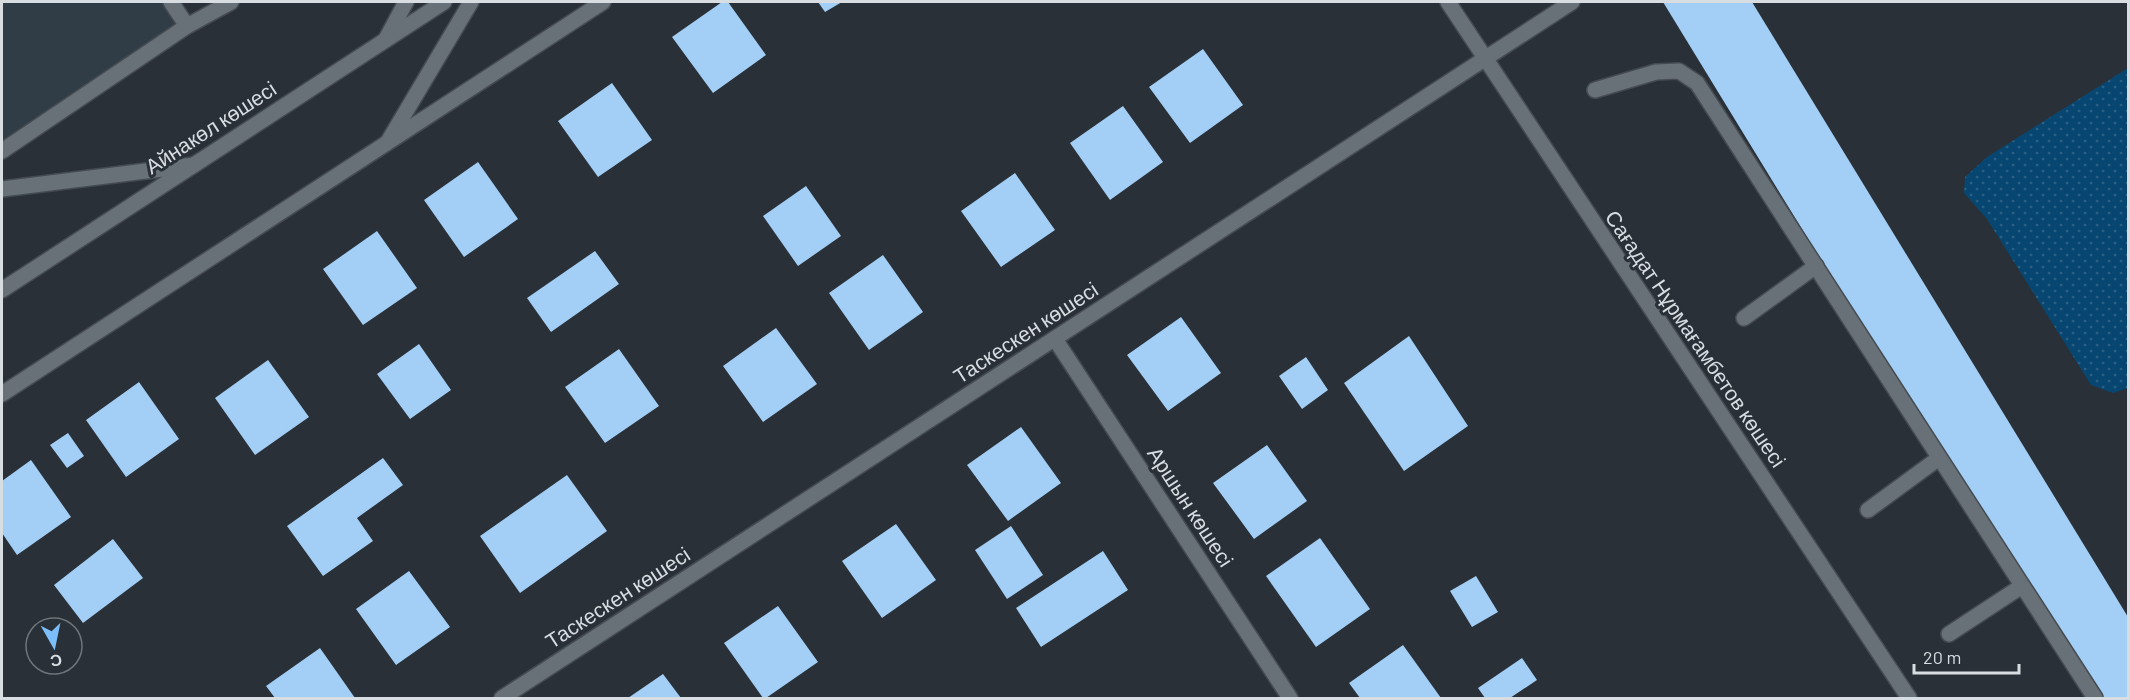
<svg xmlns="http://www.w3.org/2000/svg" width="2130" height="700" font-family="Barlow,sans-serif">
<defs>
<pattern id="grass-dots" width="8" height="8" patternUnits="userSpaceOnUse" patternTransform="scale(1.5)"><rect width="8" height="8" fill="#084672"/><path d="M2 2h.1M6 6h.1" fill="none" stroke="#2b6086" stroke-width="1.8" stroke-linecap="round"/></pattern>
</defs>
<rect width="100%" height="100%" fill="#293037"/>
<polygon fill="#303d47" points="2,2 162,2 178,27 2,144"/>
<polygon fill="url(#grass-dots)" points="2128,68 2128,388 2113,393 2091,385 1987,219 1964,193 1965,177 1987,157"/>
<g fill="#a3cef5">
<polygon points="722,2 728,2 766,55 713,93 672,37"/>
<polygon points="818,2 842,2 825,12"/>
<polygon points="1663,2 1752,2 2128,617 2128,698 2089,698"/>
<polygon points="1203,49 1243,105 1190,143 1149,87"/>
<polygon points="612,83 652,140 598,177 558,121"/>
<polygon points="1123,106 1163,162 1110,200 1070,143"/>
<polygon points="478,162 518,219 464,257 424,200"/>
<polygon points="1015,173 1055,230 1001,267 961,211"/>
<polygon points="806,186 841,236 798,266 763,216"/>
<polygon points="377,231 417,288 363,325 323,269"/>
<polygon points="595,251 619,284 551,332 527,298"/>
<polygon points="883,255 923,312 869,350 829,293"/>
<polygon points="1181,317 1221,373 1168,411 1127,355"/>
<polygon points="776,328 817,384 763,422 723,366"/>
<polygon points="1409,336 1468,426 1404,471 1344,383"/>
<polygon points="419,344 451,390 410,419 377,374"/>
<polygon points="619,349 659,406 605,443 565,387"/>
<polygon points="1306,357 1328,390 1302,409 1279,376"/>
<polygon points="268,360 309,417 255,455 215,398"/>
<polygon points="139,382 179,439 126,477 86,420"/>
<polygon points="1021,427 1061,483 1008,521 967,465"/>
<polygon points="68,433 84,456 67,468 50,445"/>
<polygon points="1267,445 1307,501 1254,539 1213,483"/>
<polygon points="383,458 403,485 357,518 373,541 323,576 287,526"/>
<polygon points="31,460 71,517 17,555 2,533 2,481"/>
<polygon points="567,475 607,531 520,593 480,536"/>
<polygon points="896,524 936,580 882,618 842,561"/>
<polygon points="1011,526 1043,575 1007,599 975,550"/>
<polygon points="1320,538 1370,609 1316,647 1266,576"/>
<polygon points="113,539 143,578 83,623 54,585"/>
<polygon points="1103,551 1128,590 1041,647 1016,608"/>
<polygon points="409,571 450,627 396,665 356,609"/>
<polygon points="1476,576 1498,612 1472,627 1450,591"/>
<polygon points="778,606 818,662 766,698 763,698 724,643"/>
<polygon points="1403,645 1441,698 1360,698 1349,683"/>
<polygon points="320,648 355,698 275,698 266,686"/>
<polygon points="1522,658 1537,680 1510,698 1485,698 1478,688"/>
<polygon points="663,674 681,698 628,698"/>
</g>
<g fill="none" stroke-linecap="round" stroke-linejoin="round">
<g stroke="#454b51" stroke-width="18">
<g id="service">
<polyline points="171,2 187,26"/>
<polyline points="386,39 406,2"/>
<polyline points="1595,90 1656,72 1679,71 1697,83 2095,698"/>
<polyline points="389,140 471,2"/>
<polyline points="2,151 187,26 231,2"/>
<polyline points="2,189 194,165"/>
<polyline points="1744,318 1816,266"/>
<polyline points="2,394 603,2"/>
<polyline points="1868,510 1939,458"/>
<polyline points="1949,634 2022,586"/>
</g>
</g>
<g stroke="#454b51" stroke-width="18">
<g id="minor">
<polyline points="1055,339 1290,698"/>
<polyline points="502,698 1572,2"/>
</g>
</g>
<g stroke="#454b51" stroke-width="18">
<g id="tertiary">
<polyline points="1448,2 1909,698"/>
<polyline points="2,290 444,2"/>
</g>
</g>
<use href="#service" stroke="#687078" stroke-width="15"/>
<use href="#minor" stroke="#687078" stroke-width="15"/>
<use href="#tertiary" stroke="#687078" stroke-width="15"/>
</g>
<g text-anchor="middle" stroke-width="6" stroke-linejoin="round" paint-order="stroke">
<g font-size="21" fill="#d8dde2" stroke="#293037">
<text transform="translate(211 128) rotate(-33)" y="7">Айнакөл көшесі</text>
<text transform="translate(1026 333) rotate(-33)" y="7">Таскескен көшесі</text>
<text transform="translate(1695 339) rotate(56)" y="7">Сағадат Нұрмағамбетов көшесі</text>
<text transform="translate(1190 507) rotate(57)" y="7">Аршын көшесі</text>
<text transform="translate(618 598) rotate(-33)" y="7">Таскескен көшесі</text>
</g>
</g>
<rect width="2130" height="700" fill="none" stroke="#d8dde2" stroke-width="6"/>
<g transform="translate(54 646) rotate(171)"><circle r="28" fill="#293037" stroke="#6f757b" stroke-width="1.5"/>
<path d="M0-4.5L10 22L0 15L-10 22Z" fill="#7cbef9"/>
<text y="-9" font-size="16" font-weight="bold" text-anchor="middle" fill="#d8dde2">С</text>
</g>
<path d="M1914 664v9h105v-9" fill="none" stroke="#d8dde2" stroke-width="3"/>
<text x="1923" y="664" font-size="18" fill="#d8dde2" stroke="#293037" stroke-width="4.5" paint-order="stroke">20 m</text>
</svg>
